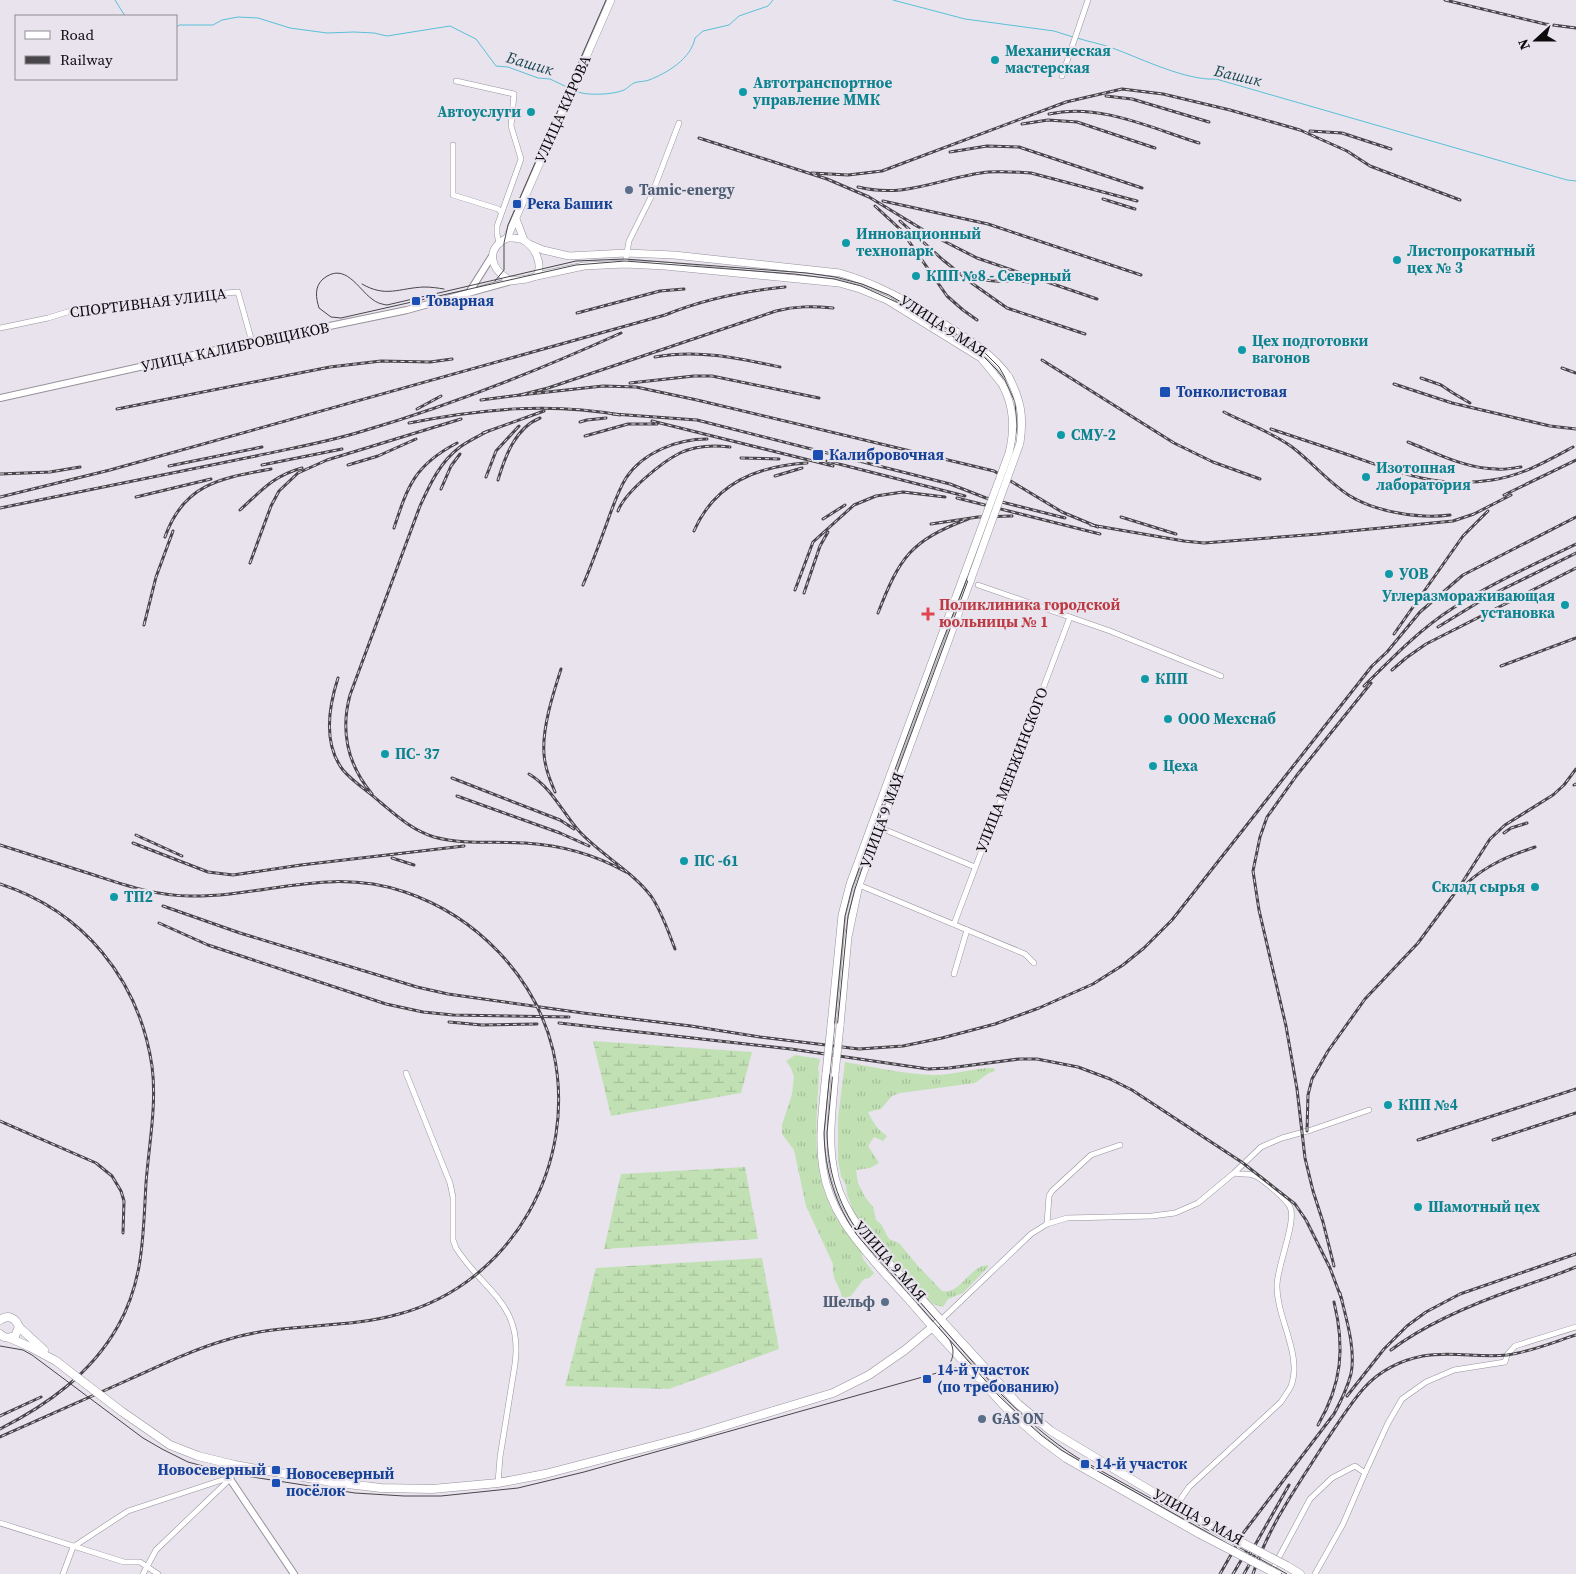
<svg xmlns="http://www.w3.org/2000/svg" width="1576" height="1574" font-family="'Source Serif 4',serif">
<defs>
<pattern id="grass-tufts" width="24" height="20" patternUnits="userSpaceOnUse" patternTransform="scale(1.25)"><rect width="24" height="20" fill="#c1e1b5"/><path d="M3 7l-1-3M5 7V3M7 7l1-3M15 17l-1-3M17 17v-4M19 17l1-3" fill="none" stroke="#a5c09a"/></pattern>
<pattern id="wetland-marsh" width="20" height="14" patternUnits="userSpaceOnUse" patternTransform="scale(1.25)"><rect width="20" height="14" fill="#c1e1b5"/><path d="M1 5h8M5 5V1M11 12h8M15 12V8" fill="none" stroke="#a5c09a"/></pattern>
</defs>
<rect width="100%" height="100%" fill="#e8e3ed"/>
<g fill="url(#grass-tufts)">
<path d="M795,1055L820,1059L818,1069L819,1073C817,1119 810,1167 832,1210C839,1225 851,1238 861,1251L863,1259L874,1273L869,1278L864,1279L847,1301L842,1299C841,1285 831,1281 833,1264L806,1206L794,1150L782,1134V1125L792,1094L794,1077L791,1068L786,1061Z"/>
<path d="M845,1062C874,1067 903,1074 933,1075C954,1075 973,1068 994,1068L995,1071L989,1073L975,1083L900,1093L892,1096L881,1109L868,1112C872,1121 878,1130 887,1136L883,1141L874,1137L868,1146L879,1163L870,1168L856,1170L858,1183L865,1197L873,1207L876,1220L881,1224L889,1239L899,1243L918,1266L942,1291C960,1295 969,1267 987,1265L989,1266L963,1293L948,1299L943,1307L933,1304L921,1293L888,1257L854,1213L847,1194L846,1185L841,1176L838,1160V1118Z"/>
</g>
<g fill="url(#wetland-marsh)">
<polygon points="593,1041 752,1052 741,1093 611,1116"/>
<polygon points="745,1167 758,1239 604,1249 621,1174"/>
<polygon points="762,1258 779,1349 669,1389 565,1386 596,1268"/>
</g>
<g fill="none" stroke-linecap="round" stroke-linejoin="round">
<g stroke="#5ac0d8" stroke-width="1">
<polyline points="115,0 125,16"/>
<polyline points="893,0 965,19 1054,31 1073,37"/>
<polyline points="176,28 179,25 213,25 222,20 238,17 258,18 290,28 327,33 354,32 374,33 387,36 450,26 476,39 496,66 508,67 538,78 550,79 569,88"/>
<path d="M1077,38C1089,42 1103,44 1115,49C1142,59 1187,81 1216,79L1567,180L1576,181"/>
<path d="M575,91C585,96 613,95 624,90C628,88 630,85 634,83C638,81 644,82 649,80C667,73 691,59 695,38L703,31L729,25L739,16L768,6L773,0"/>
</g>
<g stroke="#96919a" stroke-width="6">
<g id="minor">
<polyline points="1062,76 1088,0"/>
<polyline points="456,81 514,94 511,126 521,159 497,226 497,234 499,243"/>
<polyline points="453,145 453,195 498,209 501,212"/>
<polyline points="625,264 629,241 650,199 679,123"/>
<polyline points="0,328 48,318 77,309 165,298 238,292 252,342"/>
<polyline points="978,585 1110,631 1221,676"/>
<polyline points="871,824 975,867"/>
<polyline points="859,885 1025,954 1034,963"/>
<polyline points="954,924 1070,617"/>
<polyline points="954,974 967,930"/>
<path d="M406,1073L450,1183L453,1197V1240L456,1248C484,1292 523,1303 515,1364L500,1457L498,1483"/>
<polyline points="1047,1224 1049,1196 1052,1191 1091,1155 1120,1145"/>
<polyline points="941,1320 1031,1234 1047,1224 1067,1218 1152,1216 1175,1213 1198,1203 1234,1173 1261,1147 1282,1138 1311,1130 1369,1110"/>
<polyline points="1365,1473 1388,1423 1402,1399 1426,1382 1454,1370 1505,1362 1507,1355 1515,1346 1576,1327"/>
<path d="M1176,1506L1189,1487L1281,1402C1284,1397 1288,1392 1291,1386C1303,1355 1276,1317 1277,1285C1277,1267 1297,1220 1290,1207C1286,1199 1261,1177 1253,1175C1247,1173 1240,1175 1234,1173"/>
<polyline points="0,1523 124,1562 140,1562 158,1574"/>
<polyline points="63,1574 73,1547 128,1511 222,1480 230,1479"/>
<polyline points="143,1574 156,1550 230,1479"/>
<polyline points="1270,1574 1310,1499 1332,1478 1355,1466 1365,1473 1343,1524 1315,1574"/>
</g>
</g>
<g stroke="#96919a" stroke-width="8">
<g id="tertiary">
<polyline points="470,291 492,256"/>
<polyline points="0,398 252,342 407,310 511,281"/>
<polyline points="235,1465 230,1479 294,1574"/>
</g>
</g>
<g stroke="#96919a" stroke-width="8">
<g id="secondary">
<polyline points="516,219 524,240"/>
<polyline points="507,238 611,0"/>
<path d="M507,238C512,238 518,237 523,240C535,246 543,264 537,276L527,279L511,281C491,270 484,250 507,238Z"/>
<path d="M529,244L543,250L569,256L626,253L674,255L840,273C878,284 907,301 941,322C967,338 991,352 1009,377"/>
<polyline points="537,276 584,266 625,264 665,266 839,283 860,289 887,300 981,358 1002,384"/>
<polyline points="831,1025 842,915 850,884 964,575"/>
<polyline points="840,1026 848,937 859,885 971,579"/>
<path d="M826,1073C823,1104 818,1137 823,1169C829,1211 857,1242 884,1273C901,1291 917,1309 933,1328"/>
<path d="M835,1074C833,1104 828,1135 833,1166C838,1207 866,1236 892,1266C909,1284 925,1302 941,1320"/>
</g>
</g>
<g stroke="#96919a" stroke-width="9">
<g id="primary">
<path d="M0,1320C8,1314 16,1318 19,1327L15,1336C9,1338 5,1339 0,1334"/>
<polyline points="19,1327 44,1350"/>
<polyline points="933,1328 1009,1411 1038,1437 1066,1458 1200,1534"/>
<polyline points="10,1338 30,1347 56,1361"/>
<polyline points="121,1411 170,1445 198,1456 235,1465 331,1482 381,1488 432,1489 498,1483 545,1474 691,1436 833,1393 869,1375 905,1350 941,1320 1018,1404 1051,1431 1206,1524"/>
<polyline points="1287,1566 1300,1574"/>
</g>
</g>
<use href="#minor" stroke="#fff" stroke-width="5"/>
<use href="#tertiary" stroke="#fff" stroke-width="6"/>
<use href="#secondary" stroke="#fff" stroke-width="7"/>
<use href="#primary" stroke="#fff" stroke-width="8"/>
<g stroke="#48464b" stroke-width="1">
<polyline points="495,281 504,270 504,243 508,225 606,0"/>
<path d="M362,284C386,298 399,288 424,287C431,287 438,288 444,289"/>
<polyline points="0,1346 23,1350 32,1355 143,1438 162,1449 188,1462 233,1474 355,1493 404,1496 441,1496 518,1488 584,1472 962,1366 967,1365 977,1368"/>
<path d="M942,1371C953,1364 956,1352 950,1341"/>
<path d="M1282,1574L1085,1464L1061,1450L1041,1435L1021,1417L999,1396L857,1235C835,1204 825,1171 824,1133L845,916L852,888L883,802L939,650L968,576L1012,454L1017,427L1015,402L1005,380L997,370L983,356L905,306L861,286L834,279L794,274L625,261L576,265L341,318L331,317L319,308C316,298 314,287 323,279C345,261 358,289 372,299C377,303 381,304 387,305L576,261L625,259L807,273L835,277L862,284L889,295L970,342L985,353L999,367L1013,391L1019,412L1020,427L1018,442L1010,467L870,845L855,889L848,916L827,1133C828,1170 837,1202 859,1233L1001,1394C1025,1418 1049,1440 1078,1458L1287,1574"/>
</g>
<g stroke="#48464b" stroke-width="3">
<g id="rail">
<polyline points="1445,0 1545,24 1576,28"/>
<polyline points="1106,96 1132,99 1209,122"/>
<path d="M1049,114C1100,103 1151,128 1199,143"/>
<polyline points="1022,124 1048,120 1077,122 1155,148"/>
<polyline points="1310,131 1342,133 1391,149"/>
<polyline points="699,138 827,179 869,197 930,234 977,258 1097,299"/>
<polyline points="950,152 987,146 1019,147 1142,188"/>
<polyline points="812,173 848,175 882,171 1066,102 1122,89 1163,94 1230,110 1300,130 1347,151 1370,166 1460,200"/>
<path d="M858,187C907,199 942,177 988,172C1002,171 1017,172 1031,173L1137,201"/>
<polyline points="1103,199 1135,209"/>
<polyline points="883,201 988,224 1141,275"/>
<polyline points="875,206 901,230 947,296 963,310 977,320"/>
<polyline points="900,221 943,260 973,284 1007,308 1085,334"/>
<path d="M964,273C974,277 985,281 995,281C1008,282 1023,279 1035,284"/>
<path d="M833,308C812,306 796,306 776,311L548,388L520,395L603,386L636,387L697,400L994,471L1062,512L1098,527"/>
<polyline points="577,313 660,291 684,289"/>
<path d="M655,357C698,349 738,358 780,367"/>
<polyline points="1042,360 1174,443 1213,462 1260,479"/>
<polyline points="1562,368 1576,373"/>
<polyline points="1421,378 1441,385 1453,393 1470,403"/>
<polyline points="630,383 694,376 712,376 819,398"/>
<polyline points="1394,384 1452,403 1550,426 1576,429"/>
<polyline points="481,400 520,395"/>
<polyline points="117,409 330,367 381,361 430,362 452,359"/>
<polyline points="417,409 441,396"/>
<path d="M1224,412C1247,424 1272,432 1292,447C1312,462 1329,483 1350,496C1376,512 1420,519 1450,515"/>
<polyline points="613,414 697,420 950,484 986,498 1065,518"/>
<polyline points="652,421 833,466"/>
<polyline points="580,422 587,420 606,418"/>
<path d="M409,423C480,409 549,402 620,415"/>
<path d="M1271,429C1295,437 1319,445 1343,453C1395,471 1435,489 1492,480C1521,476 1547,461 1573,447"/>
<polyline points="483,433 544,411"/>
<polyline points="585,436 628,424 657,424"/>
<path d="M1408,442C1436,453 1466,469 1497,469C1505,470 1513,468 1521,467"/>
<polyline points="741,458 779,459"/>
<polyline points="827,461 965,496"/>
<polyline points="262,465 342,449"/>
<polyline points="348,465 378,456 416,439"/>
<polyline points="169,466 262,447"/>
<polyline points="0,474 50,472 80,467"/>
<polyline points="775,476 802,468"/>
<polyline points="486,477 496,451 519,426"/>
<path d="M498,480C505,457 515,428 540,418"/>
<polyline points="441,489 451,466 460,454"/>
<polyline points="1504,495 1576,460"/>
<path d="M0,497L110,470L665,315C704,299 744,291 785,287"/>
<polyline points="136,497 211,479"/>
<polyline points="957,498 1100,534"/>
<path d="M0,508C85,490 171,474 256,456C292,448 328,442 363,431C452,405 537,371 621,333"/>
<path d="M240,510C262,490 273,476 302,468"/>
<path d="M618,511C625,492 662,462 680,453C695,446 714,445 730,447"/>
<polyline points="1121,517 1176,534"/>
<polyline points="823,519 845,505"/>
<polyline points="931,524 978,517 1012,516"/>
<polyline points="1091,525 1184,541 1204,543 1319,534 1453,521 1474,514 1511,495"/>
<path d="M394,528C408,485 415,465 457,443"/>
<path d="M694,531C715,483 757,466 807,463"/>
<path d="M165,537C184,483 222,478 271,469"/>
<polyline points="250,563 271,506 279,491 298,473 327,460 461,419"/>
<path d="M583,585C592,564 600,542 608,520C613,506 618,491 626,478C643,452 678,439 707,439"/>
<polyline points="795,590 813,542 854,505 876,496 903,492 945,497"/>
<polyline points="804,593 820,546 828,532"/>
<path d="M878,613C900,557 910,541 968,519"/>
<polyline points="144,625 156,577 173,531"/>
<polyline points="1438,627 1487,597 1576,553"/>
<polyline points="1394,634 1463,536 1488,511"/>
<polyline points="1501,666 1576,638"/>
<polyline points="1392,670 1406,658 1426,644 1576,568"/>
<path d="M338,678C329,706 323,744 343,770C353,782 368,791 380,802C397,816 412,830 434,837C464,845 494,841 525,843C560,845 596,855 626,872"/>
<path d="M1364,686C1392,658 1420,629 1453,608C1492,583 1535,564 1576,544"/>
<path d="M529,774C552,788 562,812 579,831C601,855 632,871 651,896C662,912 668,931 675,949"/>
<polyline points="452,778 560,820 574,829"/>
<polyline points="1574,785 1576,784"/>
<path d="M555,792C550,780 545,768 544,754C542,728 553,694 561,669"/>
<path d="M372,794C348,765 340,732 350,695L420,506C430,484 440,462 460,447C468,441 479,436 488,431"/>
<polyline points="457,796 560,833 589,846"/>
<polyline points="1504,833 1511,828 1527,823"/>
<polyline points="136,835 182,856"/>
<polyline points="133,843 208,872 233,875 301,865 464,846"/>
<path d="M0,845C31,855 63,865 94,875C125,885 156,896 190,896C265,897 328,866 405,892C476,916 535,976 553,1050C579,1163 513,1283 399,1314C343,1330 282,1322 226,1340C192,1350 161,1365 128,1380C86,1399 43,1418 0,1437"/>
<polyline points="392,858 414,865"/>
<path d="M0,884C83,911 139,979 152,1066C157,1104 149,1144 146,1183C143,1234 144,1280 118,1326C91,1374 47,1405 0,1429"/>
<path d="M1466,884C1486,865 1509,856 1535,847"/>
<polyline points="163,906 240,933 417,987 448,994 583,1013 691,1026 760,1037 859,1049 903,1046 942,1038 995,1024 1039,1008 1093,984 1123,965 1144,948 1172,920 1372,666 1387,652 1420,612 1463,575 1576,517"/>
<polyline points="159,923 208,945 386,1004 423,1012 453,1015 569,1017"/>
<polyline points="449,1022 482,1025 537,1024"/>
<polyline points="559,1023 791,1049 928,1069 949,1068 1019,1059 1037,1059 1078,1067 1110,1079 1132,1090 1243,1163 1295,1204 1306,1220 1330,1268 1342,1300"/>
<polyline points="0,1121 96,1163 112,1176 121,1191 124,1201 123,1233"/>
<polyline points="1307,1131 1308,1095 1312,1079 1328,1051 1365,999 1418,943 1460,886 1490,839 1505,825 1553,795 1564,785 1576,769"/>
<polyline points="1418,1140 1576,1089"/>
<polyline points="1493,1140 1576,1113"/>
<polyline points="1334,1266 1323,1222 1313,1191 1305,1158 1297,1089 1286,1026 1259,910 1253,871 1260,837 1267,817 1297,775 1371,683"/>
<path d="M1391,1350C1428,1322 1475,1303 1518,1288C1538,1281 1557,1275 1576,1267"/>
<polyline points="1347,1396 1384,1349 1407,1326 1426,1312 1460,1294 1576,1254"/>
<polyline points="0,1416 41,1397"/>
<path d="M1318,1425C1342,1384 1345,1347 1334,1302"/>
<polyline points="1246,1561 1289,1485"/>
<path d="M1220,1574L1244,1532L1334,1414C1341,1401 1347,1389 1351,1374C1356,1349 1346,1318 1340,1293"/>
<polyline points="1233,1574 1246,1552"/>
<polyline points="1244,1574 1254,1556"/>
<path d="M1253,1574C1268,1527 1298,1485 1324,1444C1337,1425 1349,1405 1364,1388C1379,1371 1401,1360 1423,1356C1451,1351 1479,1358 1507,1355C1530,1352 1554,1342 1576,1335"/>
</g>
</g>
<use href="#rail" stroke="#e8e3ed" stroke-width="1" stroke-dasharray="4" stroke-linecap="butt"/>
<g stroke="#96919a" stroke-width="8" stroke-linecap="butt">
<g id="secondary-bridge">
<path d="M964,575L1009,453C1015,428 1014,407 1002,384"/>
<path d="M971,579L1020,443C1024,416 1021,401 1009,377"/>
<polyline points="826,1073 831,1025"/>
<polyline points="835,1074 840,1026"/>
</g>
</g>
<g stroke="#96919a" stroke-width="9" stroke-linecap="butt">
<g id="primary-bridge">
<polyline points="56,1361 121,1411"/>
<polyline points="1206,1524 1287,1566"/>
<polyline points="1200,1534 1277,1574"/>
</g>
</g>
<use href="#secondary-bridge" stroke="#fff" stroke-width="7"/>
<use href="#primary-bridge" stroke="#fff" stroke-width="8"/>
</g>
<g fill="#0f9aa8" stroke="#e8e3ed" stroke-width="2">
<circle cx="995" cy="60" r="5"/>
<circle cx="743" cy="92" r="5"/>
<circle cx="531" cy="112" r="5"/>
<circle cx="846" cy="243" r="5"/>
<circle cx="1397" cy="260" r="5"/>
<circle cx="916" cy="276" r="5"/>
<circle cx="1242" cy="350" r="5"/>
<circle cx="1061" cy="435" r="5"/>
<circle cx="1366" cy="477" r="5"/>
<circle cx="1389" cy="574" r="5"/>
<circle cx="1565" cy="605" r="5"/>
<circle cx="1145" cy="679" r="5"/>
<circle cx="1168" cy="719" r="5"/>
<circle cx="385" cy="754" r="5"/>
<circle cx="1153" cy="766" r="5"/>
<circle cx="684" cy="861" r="5"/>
<circle cx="1535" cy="887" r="5"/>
<circle cx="114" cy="897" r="5"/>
<circle cx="1388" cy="1105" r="5"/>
<circle cx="1418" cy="1207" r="5"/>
</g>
<g fill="#5c6f8a" stroke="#e8e3ed" stroke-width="2">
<circle cx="629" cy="190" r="5"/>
<circle cx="885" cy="1302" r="5"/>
<circle cx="982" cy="1419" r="5"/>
</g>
<g fill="#1a4fb4" stroke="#e8e3ed" stroke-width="2">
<rect x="512" y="199" width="10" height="10" rx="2.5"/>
<rect x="411" y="296" width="10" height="10" rx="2.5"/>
<rect x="1159" y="386" width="12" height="12" rx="2.5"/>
<rect x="812" y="449" width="12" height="12" rx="2.5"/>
<rect x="922" y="1374" width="10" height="10" rx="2.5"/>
<rect x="1080" y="1459" width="10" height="10" rx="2.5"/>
<rect x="271" y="1465" width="10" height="10" rx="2.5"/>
<rect x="271" y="1478" width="10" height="10" rx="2.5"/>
</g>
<path fill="#e0444e" stroke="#e8e3ed" stroke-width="2" d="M925.5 606.5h5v5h5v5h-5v5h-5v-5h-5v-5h5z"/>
<g text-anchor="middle" stroke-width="4.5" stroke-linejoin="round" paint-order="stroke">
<g font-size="15" font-weight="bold" fill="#0d838f" stroke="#e8e3ed" text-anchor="start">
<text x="1005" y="56">Механическая<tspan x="1005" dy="17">мастерская</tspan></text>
<text x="753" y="88">Автотранспортное<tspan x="753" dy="17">управление ММК</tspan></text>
<text x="521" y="117" text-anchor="end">Автоуслуги</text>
<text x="856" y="239">Инновационный<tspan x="856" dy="17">технопарк</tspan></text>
<text x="1407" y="256">Листопрокатный<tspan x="1407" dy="17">цех № 3</tspan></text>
<text x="926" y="281">КПП №8 - Северный</text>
<text x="1252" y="346">Цех подготовки<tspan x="1252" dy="17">вагонов</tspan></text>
<text x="1071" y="440">СМУ-2</text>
<text x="1376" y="473">Изотопная<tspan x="1376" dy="17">лаборатория</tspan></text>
<text x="1399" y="579">УОВ</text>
<text x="1555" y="601" text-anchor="end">Углеразмораживающая<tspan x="1555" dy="17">установка</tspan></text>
<text x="1155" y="684">КПП</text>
<text x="1178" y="724">ООО Мехснаб</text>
<text x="395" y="759">ПС- 37</text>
<text x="1163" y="771">Цеха</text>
<text x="694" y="866">ПС -61</text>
<text x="1525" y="892" text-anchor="end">Склад сырья</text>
<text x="124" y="902">ТП2</text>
<text x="1398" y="1110">КПП №4</text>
<text x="1428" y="1212">Шамотный цех</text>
</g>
<g font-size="15" fill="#0d0b0e" stroke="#e8e3ed">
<text transform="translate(563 109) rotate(-66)" y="5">УЛИЦА КИРОВА</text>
<text transform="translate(148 303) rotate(-7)" y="5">СПОРТИВНАЯ УЛИЦА</text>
<text transform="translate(943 326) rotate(33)" y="5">УЛИЦА 9 МАЯ</text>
<text transform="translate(235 347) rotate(-12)" y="5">УЛИЦА КАЛИБРОВЩИКОВ</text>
<text transform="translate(1012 770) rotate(-69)" y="5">УЛИЦА МЕНЖИНСКОГО</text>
<text transform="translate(882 820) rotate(-70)" y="5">УЛИЦА 9 МАЯ</text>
<text transform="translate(890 1261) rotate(49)" y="5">УЛИЦА 9 МАЯ</text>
<text transform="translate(1198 1517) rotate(29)" y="5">УЛИЦА 9 МАЯ</text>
</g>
<g font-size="15" font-weight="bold" fill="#4e5e75" stroke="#e8e3ed" text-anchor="start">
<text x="639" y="195">Tamic-energy</text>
<text x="875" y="1307" text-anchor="end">Шельф</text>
<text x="992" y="1424">GAS ON</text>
</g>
<g font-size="15" font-weight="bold" fill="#164399" stroke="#e8e3ed" text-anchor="start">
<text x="527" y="209">Река Башик</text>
<text x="426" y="306">Товарная</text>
<text x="1176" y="397">Тонколистовая</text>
<text x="829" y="460">Калибровочная</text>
<text x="937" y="1375">14-й участок<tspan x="937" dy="17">(по требованию)</tspan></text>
<text x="1095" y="1469">14-й участок</text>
<text x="266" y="1475" text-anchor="end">Новосеверный</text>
<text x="286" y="1479">Новосеверный<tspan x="286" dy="17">посёлок</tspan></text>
</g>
<g font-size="15" font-weight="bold" fill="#be3a42" stroke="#e8e3ed" text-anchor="start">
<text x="939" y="610">Поликлиника городской<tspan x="939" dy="17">юольницы № 1</tspan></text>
</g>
<g font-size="16" font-style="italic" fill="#1b4953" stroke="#e8e3ed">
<text transform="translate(530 63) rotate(16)" y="6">Башик</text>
<text transform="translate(1238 75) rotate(13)" y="6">Башик</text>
</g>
</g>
<rect x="15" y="15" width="162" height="65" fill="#e8e3ed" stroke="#908d94"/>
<rect x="25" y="31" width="25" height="8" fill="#ffffff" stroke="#908d94"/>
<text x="60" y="40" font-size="15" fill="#0d0b0e">Road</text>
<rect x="25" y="56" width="25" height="8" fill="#48464b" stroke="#908d94"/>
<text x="60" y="65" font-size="15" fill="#0d0b0e">Railway</text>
<g transform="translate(1536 40) rotate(249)" stroke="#e8e3ed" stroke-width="4" paint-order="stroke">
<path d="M0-4L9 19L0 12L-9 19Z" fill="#0d0b0e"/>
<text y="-8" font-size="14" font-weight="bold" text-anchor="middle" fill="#0d0b0e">N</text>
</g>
</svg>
